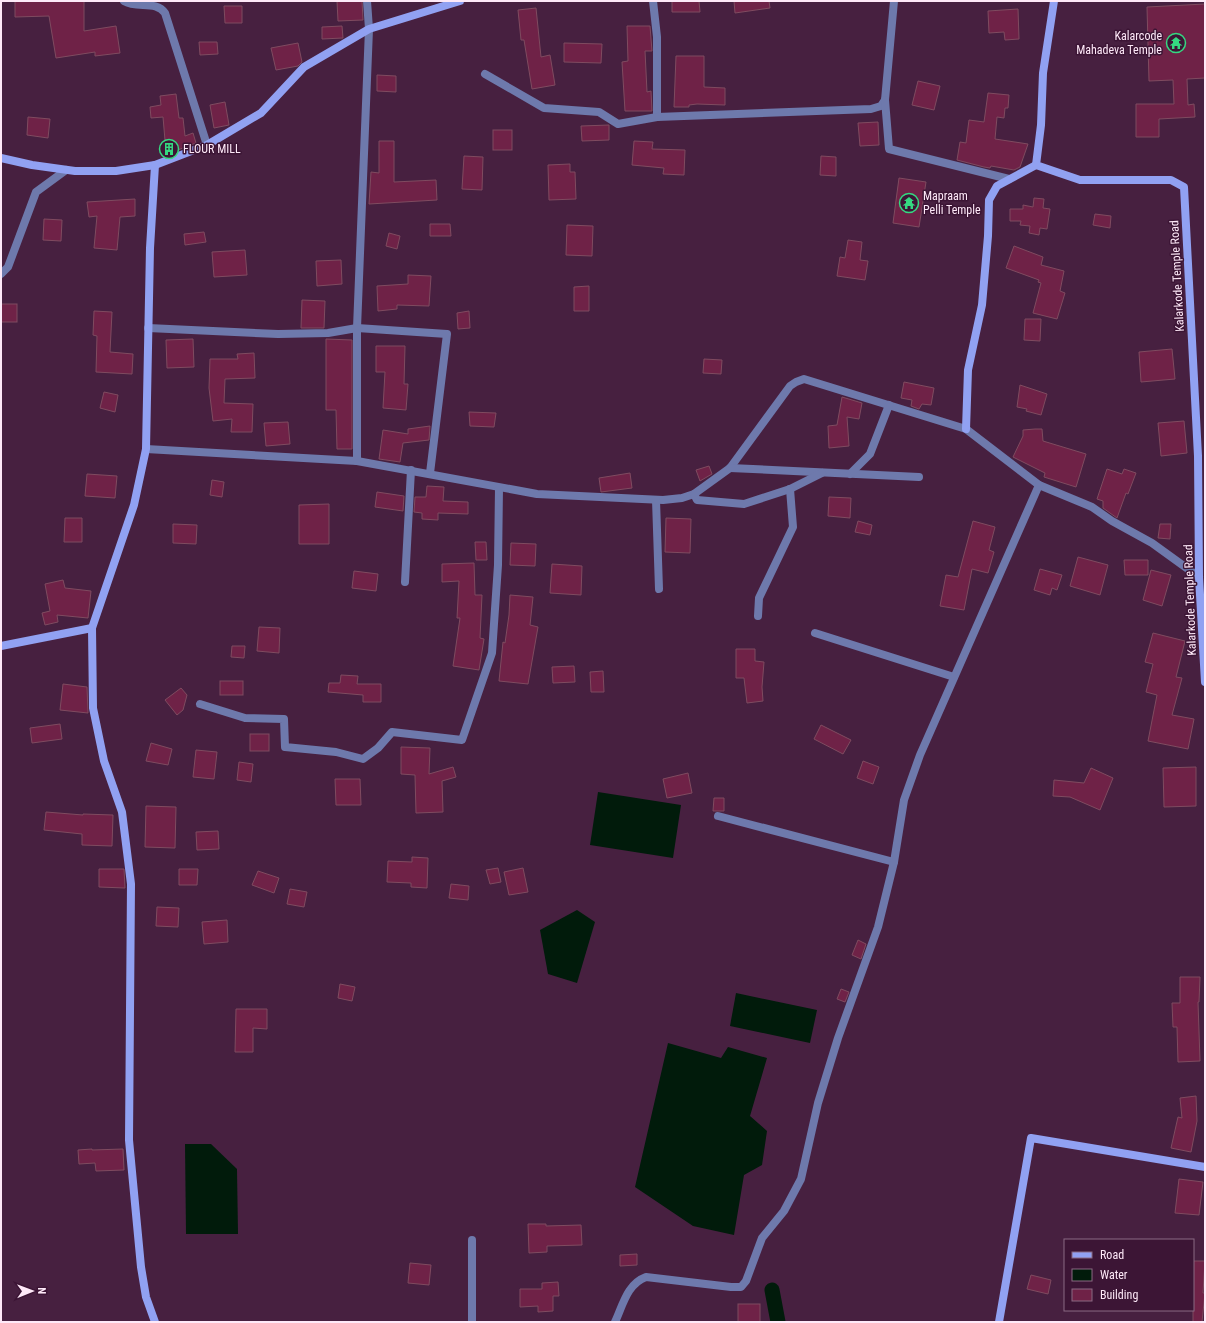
<svg xmlns="http://www.w3.org/2000/svg" width="1206" height="1323" font-family="'Roboto Condensed',sans-serif">
<rect width="100%" height="100%" fill="#472040"/>
<g fill="#011b0b">
<polygon points="598,792 681,805 673,858 590,845"/>
<polygon points="577,910 595,922 577,983 548,974 540,930"/>
<polygon points="736,993 817,1010 810,1043 730,1026"/>
<polygon points="668,1043 721,1058 728,1047 767,1058 750,1116 767,1131 762,1165 744,1175 734,1235 693,1226 635,1187"/>
<polygon points="185,1144 211,1144 237,1169 238,1234 186,1234"/>
</g>
<g fill="none" stroke-linecap="round" stroke-linejoin="round">
<polyline stroke="#011b0b" stroke-width="15" points="772,1290 778,1322"/>
</g>
<g fill="#6f2247" stroke="#7f4b60">
<polygon points="15,1 84,1 84,31 116,26 120,53 95,56 95,52 56,58 49,16 15,17"/>
<polygon points="337,1 362,1 363,20 338,21"/>
<polygon points="672,1 699,1 700,12 672,12"/>
<polygon points="734,1 769,1 770,8 735,13"/>
<polygon points="1205,4 1205,78 1187,79 1188,105 1194,104 1195,117 1159,119 1159,137 1136,137 1136,104 1174,104 1173,80 1149,81 1147,7"/>
<polygon points="224,6 242,6 242,23 225,23"/>
<polygon points="536,8 541,57 550,55 555,85 532,89 524,40 521,40 518,10"/>
<polygon points="1018,9 1019,39 1005,40 1004,32 989,33 988,11"/>
<polygon points="342,26 343,38 322,39 322,27"/>
<polygon points="627,26 650,26 652,51 645,51 647,92 651,91 652,111 625,111 622,62 628,61"/>
<polygon points="199,42 217,42 218,54 200,55"/>
<polygon points="298,43 302,62 298,66 276,70 271,48"/>
<polygon points="564,43 602,44 601,63 564,62"/>
<polygon points="676,56 704,56 704,87 725,88 725,105 697,104 689,105 689,107 674,107"/>
<polygon points="377,75 396,76 396,92 377,91"/>
<polygon points="918,81 940,86 934,110 912,105"/>
<polygon points="988,93 1009,95 1008,108 1005,108 1004,118 997,117 995,139 1028,144 1020,167 1014,170 991,166 990,168 984,167 957,160 960,142 966,143 969,120 984,122"/>
<polygon points="176,94 179,118 183,118 185,136 193,133 196,143 175,151 166,152 163,117 151,118 150,107 161,105 160,96"/>
<polygon points="225,102 229,125 214,128 210,105"/>
<polygon points="28,117 50,119 48,138 27,135"/>
<polygon points="878,122 879,145 860,146 858,123"/>
<polygon points="609,125 609,140 582,141 581,126"/>
<rect x="493" y="130" width="19" height="20"/>
<polygon points="379,141 394,141 394,182 436,180 437,200 369,204 371,172 379,173"/>
<polygon points="634,141 653,142 652,149 685,150 684,175 663,174 664,168 632,165"/>
<polygon points="464,156 483,157 482,190 462,189"/>
<polygon points="821,156 836,157 836,176 820,175"/>
<polygon points="570,164 570,172 575,172 576,199 549,200 548,165"/>
<polygon points="899,178 926,182 919,227 893,223"/>
<polygon points="1034,198 1044,199 1043,208 1050,209 1047,229 1040,228 1039,235 1029,233 1030,226 1020,225 1021,221 1010,221 1010,209 1023,209 1023,205 1033,207"/>
<polygon points="135,199 135,216 120,217 117,250 94,248 97,216 89,217 87,202"/>
<polygon points="1095,214 1111,216 1110,228 1093,225"/>
<polygon points="44,219 62,220 61,241 43,240"/>
<polygon points="430,224 450,224 451,236 430,236"/>
<polygon points="567,225 593,226 592,256 566,255"/>
<polygon points="204,232 206,242 185,245 184,234"/>
<polygon points="389,233 400,236 397,249 386,246"/>
<polygon points="848,240 862,242 860,260 868,261 865,280 837,276 840,257 845,258"/>
<polygon points="1014,246 1043,257 1041,265 1064,271 1060,291 1065,293 1057,319 1033,313 1041,283 1038,282 1039,280 1006,268"/>
<polygon points="245,250 247,275 214,277 212,252"/>
<polygon points="341,260 342,284 317,286 316,261"/>
<polygon points="408,275 431,276 429,306 397,305 397,309 378,311 377,286 408,284"/>
<polygon points="589,286 589,311 574,311 574,287"/>
<polygon points="302,300 325,301 324,328 301,328"/>
<rect x="1" y="304" width="16" height="18"/>
<polygon points="94,311 112,312 110,352 133,354 132,374 96,372 97,336 93,335"/>
<polygon points="469,311 470,328 458,329 457,313"/>
<polygon points="1025,319 1041,319 1040,341 1024,340"/>
<polygon points="193,339 194,367 167,368 166,340"/>
<polygon points="326,339 352,340 352,449 337,449 336,410 326,410"/>
<polygon points="376,346 405,346 404,384 408,384 406,410 383,408 385,372 376,372"/>
<polygon points="1172,349 1175,379 1141,382 1139,352"/>
<polygon points="254,353 255,378 225,379 224,403 253,404 252,432 231,432 232,419 213,421 209,388 210,359 238,359 237,354"/>
<polygon points="704,359 722,360 721,374 703,373"/>
<polygon points="904,382 934,388 931,405 922,404 919,409 911,406 912,400 901,398"/>
<polygon points="1020,385 1047,394 1041,415 1026,411 1027,409 1017,407"/>
<polygon points="104,392 118,395 115,412 100,408"/>
<polygon points="842,397 862,403 859,419 847,417 849,446 829,448 828,426 837,425"/>
<polygon points="469,412 496,413 494,427 470,426"/>
<polygon points="1184,421 1187,453 1161,456 1158,423"/>
<polygon points="288,422 290,444 266,446 264,423"/>
<polygon points="430,426 429,440 403,443 400,462 379,459 383,430 408,434 408,429"/>
<polygon points="1035,429 1042,429 1043,441 1086,454 1076,487 1044,477 1045,473 1013,457 1023,436 1023,430"/>
<polygon points="709,466 712,474 700,481 696,470"/>
<polygon points="1107,469 1122,474 1124,469 1136,473 1128,494 1126,493 1117,518 1103,508 1103,501 1097,499"/>
<polygon points="630,473 632,488 601,492 599,478"/>
<polygon points="87,474 117,476 115,498 85,496"/>
<polygon points="212,480 224,482 222,497 210,495"/>
<polygon points="427,486 444,487 443,501 468,502 468,514 438,513 438,520 422,519 422,513 414,512 415,497 426,497"/>
<polygon points="377,492 404,496 403,511 375,507"/>
<polygon points="829,497 851,498 850,518 828,516"/>
<polygon points="329,504 329,544 299,544 299,505"/>
<polygon points="65,518 82,518 82,542 64,542"/>
<polygon points="666,518 691,519 690,553 665,552"/>
<polygon points="858,521 872,525 870,535 855,532"/>
<polygon points="973,521 995,527 989,550 994,552 988,573 972,569 964,610 940,606 946,575 958,577"/>
<polygon points="173,524 197,525 196,544 173,543"/>
<polygon points="1160,524 1171,524 1170,539 1158,538"/>
<polygon points="475,542 486,542 487,560 476,560"/>
<polygon points="511,543 536,544 535,566 510,565"/>
<polygon points="1078,557 1108,565 1100,595 1070,586"/>
<polygon points="1124,560 1148,560 1148,575 1125,575"/>
<polygon points="474,563 475,595 482,595 480,638 484,639 479,670 453,666 460,618 457,618 459,581 442,582 442,564"/>
<polygon points="552,564 582,566 581,595 550,593"/>
<polygon points="1040,569 1062,575 1057,590 1052,588 1050,595 1034,590"/>
<polygon points="1151,570 1171,575 1162,606 1143,600"/>
<polygon points="354,571 378,574 376,591 352,588"/>
<polygon points="63,580 65,588 91,591 88,618 57,615 58,622 45,625 42,613 50,611 45,584"/>
<polygon points="510,595 533,597 530,625 538,627 528,684 499,681 503,642 505,643 509,615"/>
<polygon points="259,627 280,628 279,653 257,651"/>
<polygon points="1153,633 1185,641 1176,677 1182,678 1172,715 1194,719 1188,749 1148,741 1157,695 1146,692 1153,664 1145,662"/>
<polygon points="232,646 245,646 244,658 231,657"/>
<polygon points="736,649 755,649 755,661 764,662 762,687 763,701 747,703 744,678 736,678"/>
<polygon points="574,666 575,682 553,683 552,667"/>
<polygon points="603,671 604,692 591,692 590,672"/>
<polygon points="341,675 358,676 357,684 381,684 381,702 363,702 363,695 328,692 329,683 340,683"/>
<rect x="220" y="681" width="23" height="14"/>
<polygon points="63,684 87,687 88,713 60,710"/>
<polygon points="181,688 187,695 183,710 177,715 165,700"/>
<polygon points="60,724 62,739 32,743 30,728"/>
<polygon points="821,725 851,740 843,754 814,739"/>
<rect x="250" y="734" width="19" height="17"/>
<polygon points="151,743 172,749 168,765 146,761"/>
<polygon points="401,747 430,748 429,774 453,767 456,777 442,781 443,812 416,813 415,775 401,774"/>
<polygon points="196,750 217,752 214,779 193,777"/>
<polygon points="863,761 879,767 873,784 857,778"/>
<polygon points="239,762 253,764 251,782 237,780"/>
<polygon points="1196,767 1196,806 1164,807 1163,768"/>
<polygon points="1091,768 1113,778 1100,810 1070,797 1053,796 1054,780 1084,783"/>
<polygon points="688,773 692,793 667,798 663,779"/>
<polygon points="335,779 360,779 361,805 336,805"/>
<polygon points="714,798 724,798 724,811 713,811"/>
<polygon points="146,806 176,807 175,848 145,847"/>
<polygon points="46,812 83,815 83,814 113,815 112,846 82,845 82,834 44,830"/>
<polygon points="218,831 219,849 197,850 196,832"/>
<polygon points="412,857 428,858 427,888 411,887 411,883 387,882 388,861 412,862"/>
<polygon points="498,868 501,882 490,884 486,870"/>
<polygon points="523,868 528,892 509,895 504,872"/>
<polygon points="99,869 124,869 125,888 99,887"/>
<polygon points="179,869 198,869 197,885 179,885"/>
<polygon points="258,871 279,878 274,893 252,885"/>
<polygon points="451,884 469,886 468,900 449,898"/>
<polygon points="290,889 307,892 304,907 287,904"/>
<polygon points="157,907 179,908 178,927 156,926"/>
<polygon points="227,920 228,942 204,944 202,922"/>
<polygon points="858,940 866,944 861,959 852,955"/>
<polygon points="1180,977 1200,977 1199,1002 1198,1002 1200,1061 1178,1062 1177,1027 1173,1027 1172,1003 1180,1003"/>
<polygon points="340,984 355,987 352,1001 338,998"/>
<polygon points="841,989 849,992 845,1002 837,999"/>
<polygon points="236,1009 267,1009 267,1029 253,1028 253,1052 235,1052"/>
<polygon points="1196,1096 1197,1121 1191,1152 1171,1148 1178,1117 1182,1118 1180,1098"/>
<polygon points="92,1149 92,1150 123,1149 124,1170 96,1171 95,1163 79,1164 78,1150"/>
<polygon points="1179,1179 1203,1182 1199,1215 1175,1213"/>
<polygon points="528,1224 546,1224 546,1226 581,1225 582,1245 547,1246 547,1252 529,1253"/>
<polygon points="637,1254 637,1265 620,1266 620,1255"/>
<polygon points="1193,1261 1205,1261 1203,1293 1205,1293 1202,1322 1193,1322"/>
<polygon points="410,1263 431,1265 429,1285 408,1283"/>
<polygon points="1031,1275 1051,1280 1048,1294 1027,1289"/>
<polygon points="558,1282 559,1296 553,1296 553,1311 538,1312 538,1306 520,1307 520,1289 542,1289 542,1283"/>
<rect x="738" y="1304" width="22" height="18"/>
</g>
<g fill="none" stroke-linecap="round" stroke-linejoin="round">
<g stroke="#6e79ac" stroke-width="8">
<path d="M124,1C137,9 156,0 165,13L207,145"/>
<polyline points="653,1 657,37 657,117"/>
<polyline points="485,74 544,108 599,112 618,124 657,117 871,109 881,106 885,100 894,1"/>
<polyline points="885,100 889,149 1009,179"/>
<polyline points="1,274 8,267 36,192 66,170"/>
<polyline points="148,328 278,334 328,333 357,328 447,334 430,473"/>
<polyline points="146,449 357,461 537,494 663,500 682,498 694,494 730,468 790,386 796,382 804,379 966,429 1039,485 1092,507 1112,521 1152,543 1199,577"/>
<polyline points="357,461 357,328 369,29 367,1"/>
<polyline points="730,468 919,477"/>
<polyline points="850,474 870,454 889,405"/>
<polyline points="694,494 697,500 744,504 790,489 822,473"/>
<polyline points="656,500 659,589"/>
<polyline points="405,582 411,470"/>
<polyline points="758,616 759,598 793,527 790,489"/>
<polyline points="815,633 954,677"/>
<polyline points="200,704 245,718 284,719 285,747 336,752 363,759 378,748 392,732 462,740 492,653 498,565 499,488"/>
<polyline points="718,816 894,862"/>
<polyline points="472,1240 472,1322"/>
<path d="M615,1322C623,1305 627,1284 646,1277L731,1287H741L746,1281L762,1238L784,1211L801,1179L818,1103L838,1038L878,927L894,862L904,800L920,755L1039,485"/>
</g>
<g stroke="#91a1f2" stroke-width="8">
<polyline points="1054,1 1043,73 1041,125 1036,165 1080,180 1171,180 1184,187 1198,456 1199,577 1205,682"/>
<polyline points="1,158 32,165 75,171 116,171 155,165 207,145 261,113 304,67 369,29 460,1"/>
<polyline points="966,429 968,370 982,305 988,236 989,200 997,186 1036,165"/>
<polyline points="1,646 92,628"/>
<polyline points="155,1322 146,1297 141,1267 129,1140 131,884 122,812 104,761 93,708 92,628 134,505 146,449 150,248 155,165"/>
<polyline points="999,1322 1031,1138 1205,1167"/>
</g>
</g>
<defs>
<g id="temple-ring" transform="scale(1)"><circle r="9.5" fill="#3c1535" stroke="#35d881" stroke-width="1.5"/><path d="M0-6L5-2H3V0L6.5 2.5H4V6H1.5V3h-3V6H-4V2.5H-6.5L-3 0V-2H-5Z" fill="#35d881"/></g>
<g id="building-ring" transform="scale(1)"><circle r="9.5" fill="#3c1535" stroke="#35d881" stroke-width="1.5"/><path d="M-4-6H4V6H1V3H-1V6H-4ZM-2.5-4.3h1.7v1.8h-1.7ZM.8-4.3h1.7v1.8H.8ZM-2.5-1h1.7V.8h-1.7ZM.8-1h1.7V.8H.8Z" fill="#35d881"/></g>
</defs>
<g fill-rule="evenodd">
<use href="#temple-ring" x="1176" y="43"/>
<use href="#building-ring" x="169" y="149"/>
<use href="#temple-ring" x="909" y="203"/>
</g>
<g text-anchor="middle" stroke-width="3" stroke-linejoin="round" paint-order="stroke">
<g font-size="12" fill="#fee9f8" stroke="#3c1535" text-anchor="start">
<text x="1162" y="40" text-anchor="end">Kalarcode<tspan x="1162" dy="14">Mahadeva Temple</tspan></text>
<text x="183" y="153">FLOUR MILL</text>
<text x="923" y="200">Mapraam<tspan x="923" dy="14">Pelli Temple</tspan></text>
</g>
<g font-size="12" fill="#fee9f8" stroke="#3c1535">
<text transform="translate(1177 276) rotate(-93)" y="4">Kalarkode Temple Road</text>
<text transform="translate(1190 600) rotate(-92)" y="4">Kalarkode Temple Road</text>
</g>
</g>
<rect width="1206" height="1323" fill="none" stroke="#fee9f8" stroke-width="4"/>
<rect x="1064" y="1239" width="130" height="72" fill="#3c1535" stroke="#8a6a83"/>
<rect x="1072" y="1252" width="20" height="6" fill="#91a1f2" stroke="#8a6a83"/>
<text x="1100" y="1259" font-size="12" fill="#fee9f8">Road</text>
<rect x="1072" y="1269" width="20" height="12" fill="#011b0b" stroke="#8a6a83"/>
<text x="1100" y="1279" font-size="12" fill="#fee9f8">Water</text>
<rect x="1072" y="1289" width="20" height="12" fill="#6f2247" stroke="#8a6a83"/>
<text x="1100" y="1299" font-size="12" fill="#fee9f8">Building</text>
<g transform="translate(32 1291) rotate(89)" stroke="#3c1535" stroke-width="3" paint-order="stroke">
<path d="M0-3L7 15L0 10L-7 15Z" fill="#fee9f8"/>
<text y="-6" font-size="11" font-weight="bold" text-anchor="middle" fill="#fee9f8">N</text>
</g>
</svg>
